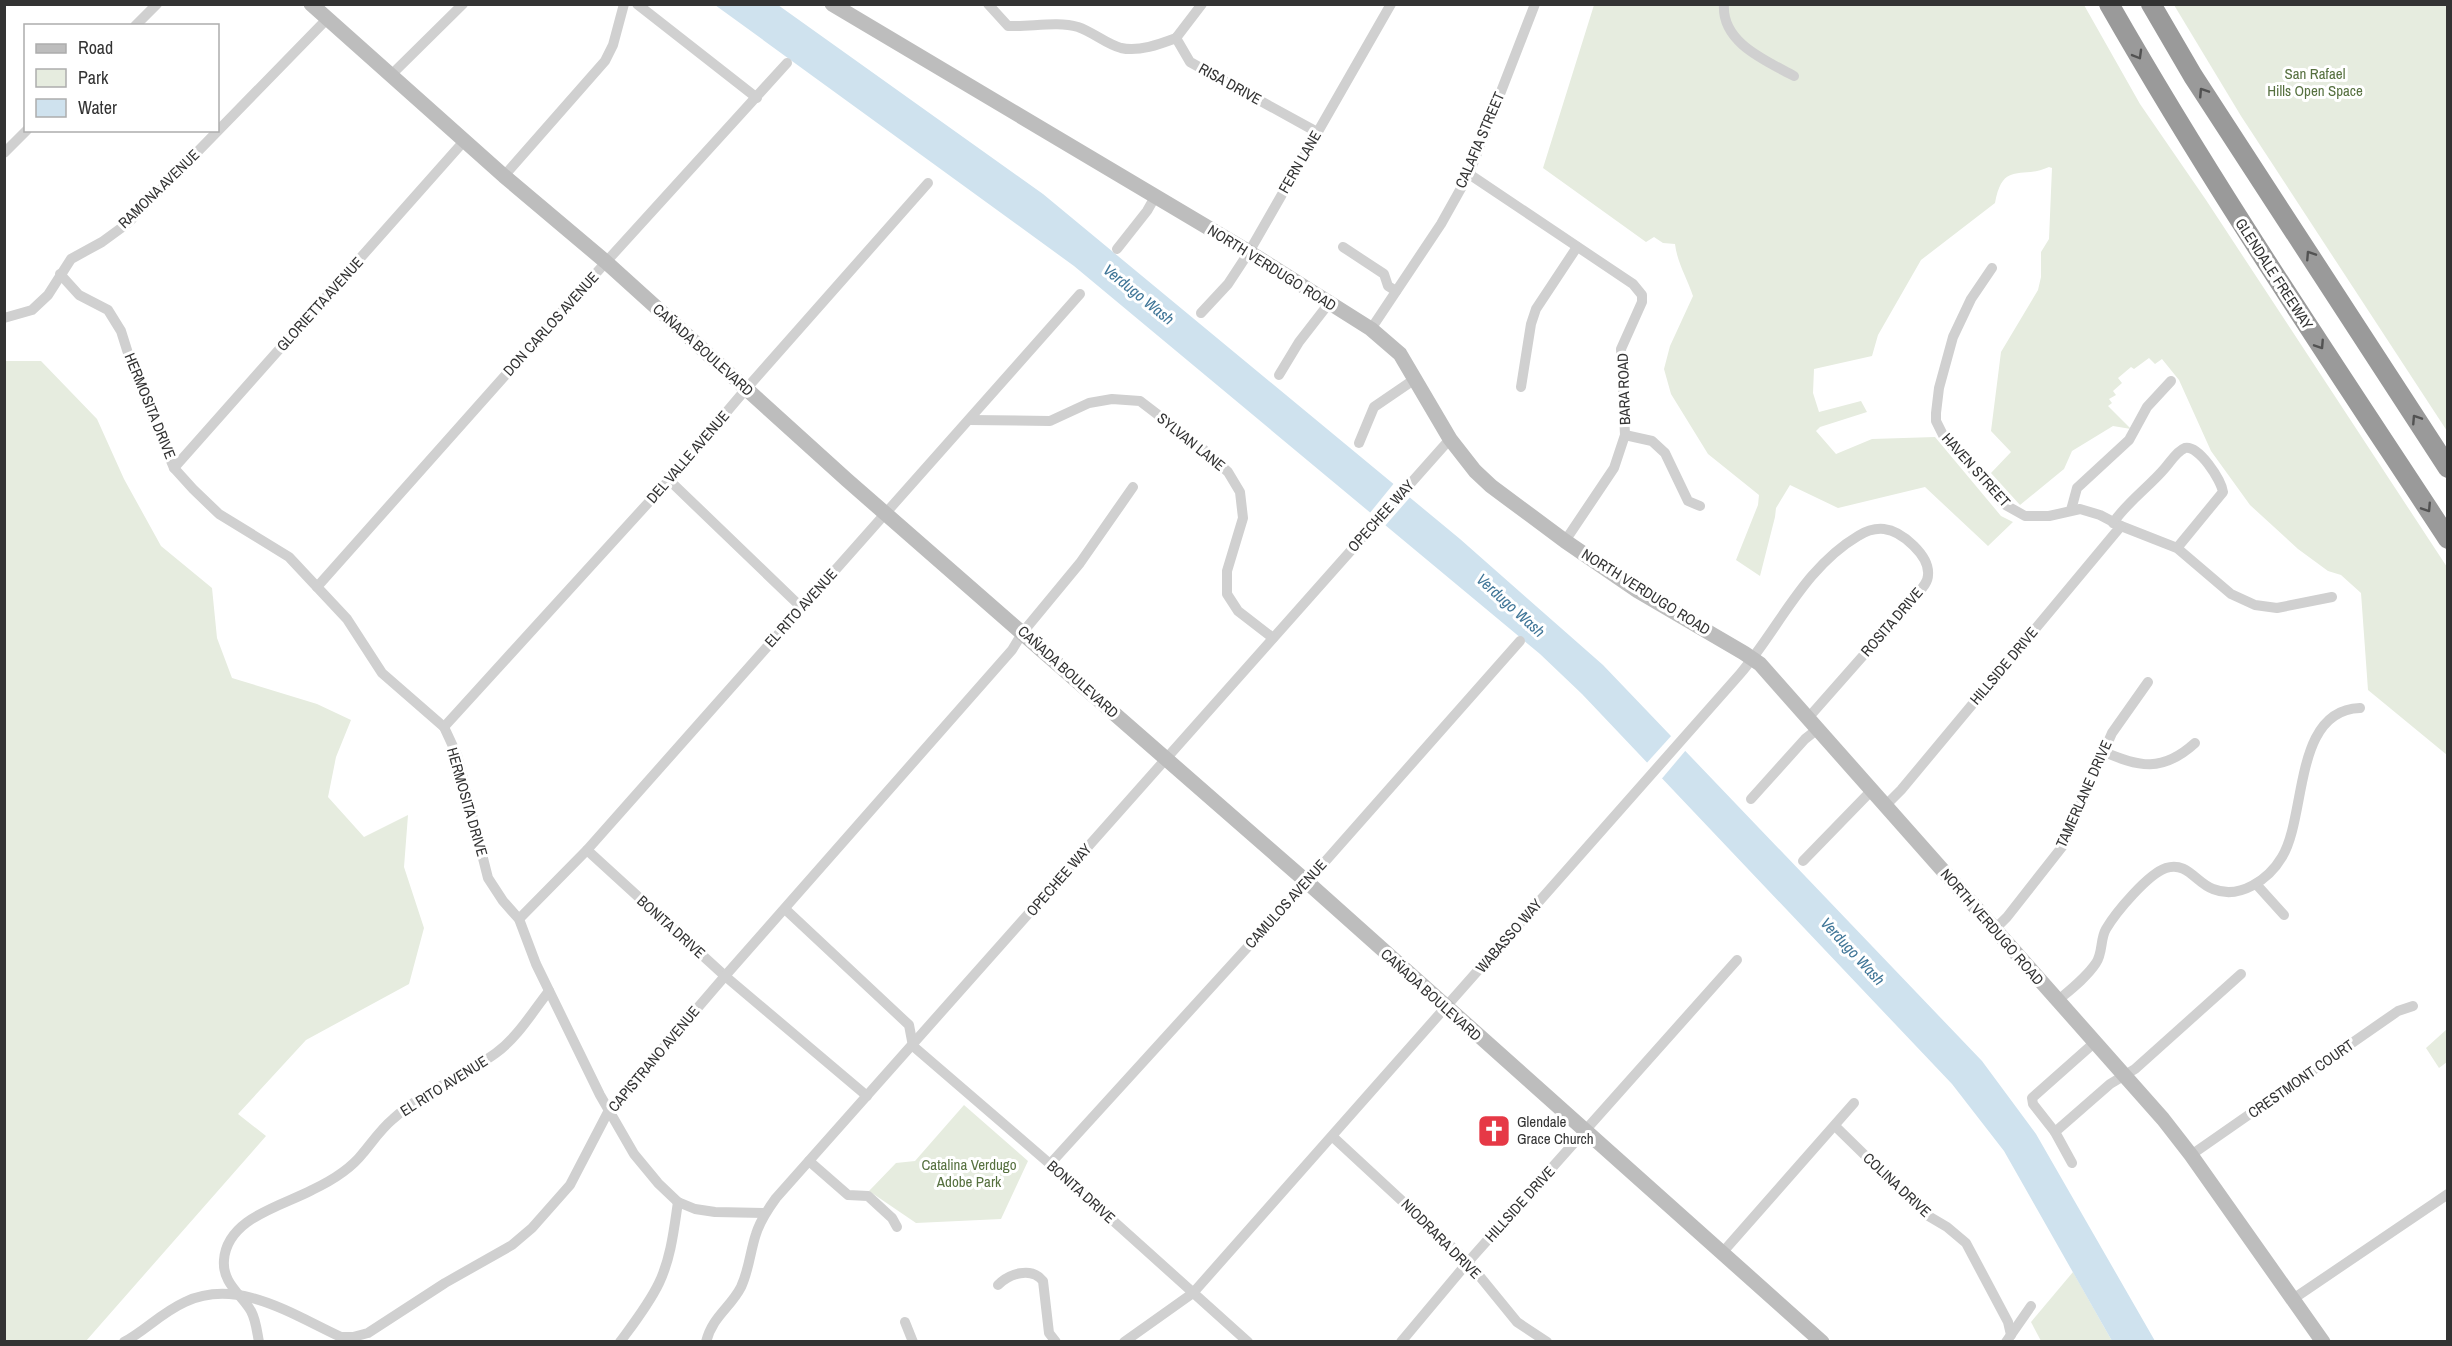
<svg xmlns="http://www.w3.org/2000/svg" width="2452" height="1346" font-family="'Archivo Narrow',sans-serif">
<rect width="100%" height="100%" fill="#fff"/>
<g fill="#e6ecdf">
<path d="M1594,5H2084L2140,104L2206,200L2447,567V755L2368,690L2361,593L2341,575L2328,571L2298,549L2250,505L2211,451L2179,380L2162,359L2155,364L2149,358L2134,369L2131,367L2118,378L2122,383L2113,391L2116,395L2109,399L2112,403L2108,406L2131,429L2113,426L2072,451L2064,469L2020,505L1991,473L2011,452L1991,431L2001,352L2038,290L2041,277V252L2049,239L2052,168L2049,167C2021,180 2003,160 1995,203L1921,260L1878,335L1872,356L1814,369L1813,393L1819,412L1861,401L1867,412L1820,427L1816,431L1836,454L1872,439L1935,437L2001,516L2013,522L1988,546L1925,487L1838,508L1790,485L1776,508L1775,517L1760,576L1736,560L1758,505L1759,495L1708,454L1671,394L1664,369L1670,346L1693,296C1687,278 1677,262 1675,244L1663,243L1654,237L1646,242L1543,168Z"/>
<polygon points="2174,5 2447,5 2447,431 2241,116"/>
<polygon points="4,361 41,361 97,419 124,479 161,546 212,588 217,638 232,678 317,704 351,720 336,757 328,797 364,837 408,815 404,867 424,928 409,984 306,1040 238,1114 266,1136 86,1341 5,1341"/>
<polygon points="2447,1029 2447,1062 2439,1068 2426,1048"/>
<polygon points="964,1105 1028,1161 1001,1219 916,1223 869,1191 896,1163 915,1161"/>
<polygon points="2073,1272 2112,1341 2041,1341 2031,1322"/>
</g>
<polygon fill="#cfe2ee" points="715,5 778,5 1043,194 1460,539 1603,665 1982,1061 2036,1134 2155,1341 2112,1341 2004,1151 1952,1084 1582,694 1540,654 1074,266"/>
<g fill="#fff">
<polygon points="1395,482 1412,495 1384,527 1369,514"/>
<polygon points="1672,735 1686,750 1659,782 1644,766"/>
</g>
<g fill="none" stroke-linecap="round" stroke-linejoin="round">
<g stroke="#d0d0d0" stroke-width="10">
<polyline points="637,4 757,98"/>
<path d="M988,4L1008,26C1031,27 1057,21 1078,27C1093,32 1106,44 1121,48C1139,52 1160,44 1176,38"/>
<path d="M1724,4C1721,43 1767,61 1794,76"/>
<polyline points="135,26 157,4"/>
<polyline points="1176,38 1190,62 1317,132"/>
<polyline points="1176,38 1202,4"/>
<polyline points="390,76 463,4"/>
<polyline points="4,153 27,130"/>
<polyline points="1469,174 1633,284 1642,295 1642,302 1621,349 1625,435 1614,468 1565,541"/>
<polyline points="504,176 605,61 613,45 624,4"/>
<polyline points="1343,247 1384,274 1388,286 1396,291"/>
<polyline points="1117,249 1147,211 1155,197"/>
<polyline points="1992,268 1971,299 1953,337 1939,388 1936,413 1936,421 1944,437 2002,503 2025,516 2049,516 2080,509 2100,515 2121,526 2177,548 2231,594 2255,605 2277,608 2332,597"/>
<polyline points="60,274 79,295 108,310 121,331 133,369 174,468 193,489 219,514 289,557 347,619 382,673 444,727 457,755 488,878 503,901 519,919 536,964 600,1095 634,1154 658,1183 678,1202 695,1209 715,1212 765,1213"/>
<polyline points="1201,313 1228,284 1249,252 1391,4"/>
<polyline points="4,318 32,310 48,295 71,259 102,242 128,223 327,19"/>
<polyline points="1371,329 1441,224 1469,174 1535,4"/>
<polyline points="1279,375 1299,342 1330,302"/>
<polyline points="1521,387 1531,324 1536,309 1577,247"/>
<polyline points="969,420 1050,421 1089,403 1112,399 1140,401 1204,450 1228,472 1240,492 1243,518 1227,571 1227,594 1238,611 1273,638"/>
<polyline points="1625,435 1652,441 1665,453 1688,501 1700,506"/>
<polyline points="1359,443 1374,407 1415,379"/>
<polyline points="174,468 465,140"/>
<polyline points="669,480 801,607"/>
<polyline points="2071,510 2077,488 2129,440 2147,407 2171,381"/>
<path d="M2113,523C2127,502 2149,487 2165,468C2171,461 2177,451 2185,448C2199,445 2221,480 2223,492L2177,548"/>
<polyline points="317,587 606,262 787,63"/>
<polyline points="444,727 669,480 746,389 928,183"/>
<path d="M2102,751C2139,767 2162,773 2195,743"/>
<polyline points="1751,799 1805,739 1819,728"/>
<polyline points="1886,805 1901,790 2121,526"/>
<polyline points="587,850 725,976 867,1096"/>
<polyline points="1803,861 1873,789"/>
<polyline points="2256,884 2284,915"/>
<polyline points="785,909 909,1025 913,1046 1050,1164 1248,1342"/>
<polyline points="519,919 587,850 1080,294"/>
<polyline points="1994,930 2007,917 2062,847 2112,733 2148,682"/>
<path d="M2057,1001C2070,990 2086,978 2096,963C2103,953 2100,939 2106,929C2116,912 2148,874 2166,868C2187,861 2196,883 2213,889C2240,900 2269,879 2282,857C2307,816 2293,710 2360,708"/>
<polyline points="1835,1126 1925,1214 1947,1227 1966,1243 2008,1322 2011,1335"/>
<polyline points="2055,1132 2033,1104 2032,1098 2094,1043"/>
<polyline points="1333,1137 1468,1262 1517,1322 1547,1342"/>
<polyline points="2191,1155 2398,1011 2413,1006"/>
<polyline points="809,1161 848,1195 868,1196 892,1218 897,1227"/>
<polyline points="2072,1163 2055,1132 2110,1084 2135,1069 2241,974"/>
<polyline points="1050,1164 1307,882 1520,641"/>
<polyline points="1722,1253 1854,1103"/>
<path d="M998,1285C1009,1274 1031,1266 1043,1281L1049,1333L1056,1342"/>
<polyline points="2293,1299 2448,1194"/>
<polyline points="905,1322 913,1342"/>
<path d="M124,1342C146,1330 161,1313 185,1302C238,1277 293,1315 341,1337H353L368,1333L445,1283L512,1245L532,1228L570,1185L608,1112L725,976L1012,650L1023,632L1080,563L1133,487"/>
<path d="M259,1342C257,1332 256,1320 251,1311C241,1294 222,1283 224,1260C227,1218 282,1206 312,1190C331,1181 350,1170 363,1153C373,1141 381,1129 393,1119C424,1091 463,1077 496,1053C518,1037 533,1011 549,991"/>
<path d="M620,1342C634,1323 649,1304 659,1283C671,1258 674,1229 678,1202"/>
<path d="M706,1342C712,1317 731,1307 741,1287C749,1270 750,1252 756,1234C760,1221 768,1209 776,1198L1450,439"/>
<path d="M1124,1342L1193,1293L1740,674C1779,628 1804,568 1858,536C1866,531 1874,528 1884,529C1902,531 1930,556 1928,575C1928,584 1919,591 1914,598L1809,717"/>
<polyline points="1401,1342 1468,1262 1737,960"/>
<polyline points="2006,1342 2031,1306"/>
</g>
<g stroke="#bdbdbd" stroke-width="15">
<polyline points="311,4 504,176 606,262 847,480 1307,882 1822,1342"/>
<polyline points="832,4 1249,252 1371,329 1400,354 1450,439 1475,471 1491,486 1565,541 1638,591 1744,653 1760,664 2163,1119 2191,1155 2323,1342"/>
</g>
<g stroke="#9a9a9a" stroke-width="20">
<path d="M2109,4C2214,188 2332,362 2448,539"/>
<polyline points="2151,4 2193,76 2448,468"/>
</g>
</g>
<defs><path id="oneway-chevron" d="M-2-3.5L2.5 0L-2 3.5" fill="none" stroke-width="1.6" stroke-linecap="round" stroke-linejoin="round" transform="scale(1.5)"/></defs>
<g stroke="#525252">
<use href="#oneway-chevron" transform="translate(2138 55) rotate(60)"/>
<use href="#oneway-chevron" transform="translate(2203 92) rotate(-123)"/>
<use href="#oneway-chevron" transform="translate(2310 255) rotate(-123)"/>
<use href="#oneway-chevron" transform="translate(2320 345) rotate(57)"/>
<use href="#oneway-chevron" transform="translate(2416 419) rotate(-123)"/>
<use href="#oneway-chevron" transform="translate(2427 508) rotate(57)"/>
</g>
<defs>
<g id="church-square" transform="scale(1.725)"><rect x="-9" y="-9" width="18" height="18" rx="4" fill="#e63946" stroke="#fff"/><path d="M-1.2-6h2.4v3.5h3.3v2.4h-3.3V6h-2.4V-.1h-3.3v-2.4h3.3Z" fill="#fff"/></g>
</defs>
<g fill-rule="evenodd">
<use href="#church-square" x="1494" y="1131"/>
</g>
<g text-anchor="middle" stroke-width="6" stroke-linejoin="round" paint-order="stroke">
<g font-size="15" fill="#56703f" stroke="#fff">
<text x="2315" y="79">San Rafael<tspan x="2315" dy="17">Hills Open Space</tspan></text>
<text x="969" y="1170">Catalina Verdugo<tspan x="969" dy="17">Adobe Park</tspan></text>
</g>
<g font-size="15" fill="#333" stroke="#fff">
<text transform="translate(1230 84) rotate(29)" y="5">RISA DRIVE</text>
<text transform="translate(1480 140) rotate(-67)" y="5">CALAFIA STREET</text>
<text transform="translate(1300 162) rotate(-60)" y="5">FERN LANE</text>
<text transform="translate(159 189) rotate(-44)" y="5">RAMONA AVENUE</text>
<text transform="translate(1272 268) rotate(32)" y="5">NORTH VERDUGO ROAD</text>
<text transform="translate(2274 274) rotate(57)" y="5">GLENDALE FREEWAY</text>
<text transform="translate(320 304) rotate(-48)" y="5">GLORIETTA AVENUE</text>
<text transform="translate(551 324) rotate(-48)" y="5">DON CARLOS AVENUE</text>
<text transform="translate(703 350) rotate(42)" y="5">CAÑADA BOULEVARD</text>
<text transform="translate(1624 389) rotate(-92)" y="5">BARA ROAD</text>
<text transform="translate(150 406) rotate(68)" y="5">HERMOSITA DRIVE</text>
<text transform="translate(1191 442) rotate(39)" y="5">SYLVAN LANE</text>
<text transform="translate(688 457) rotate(-49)" y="5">DEL VALLE AVENUE</text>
<text transform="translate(1976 470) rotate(48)" y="5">HAVEN STREET</text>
<text transform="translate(1381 516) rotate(-48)" y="5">OPECHEE WAY</text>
<text transform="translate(1646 592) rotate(32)" y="5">NORTH VERDUGO ROAD</text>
<text transform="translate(801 608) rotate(-48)" y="5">EL RITO AVENUE</text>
<text transform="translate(1892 622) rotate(-49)" y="5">ROSITA DRIVE</text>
<text transform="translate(2004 666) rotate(-50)" y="5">HILLSIDE DRIVE</text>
<text transform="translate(1068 672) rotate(42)" y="5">CAÑADA BOULEVARD</text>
<text transform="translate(2084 794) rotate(-66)" y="5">TAMERLANE DRIVE</text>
<text transform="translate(467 802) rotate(74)" y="5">HERMOSITA DRIVE</text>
<text transform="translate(1059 880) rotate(-49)" y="5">OPECHEE WAY</text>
<text transform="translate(1286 904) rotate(-48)" y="5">CAMULOS AVENUE</text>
<text transform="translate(671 927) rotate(42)" y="5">BONITA DRIVE</text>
<text transform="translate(1992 927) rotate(49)" y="5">NORTH VERDUGO ROAD</text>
<text transform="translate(1509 936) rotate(-49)" y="5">WABASSO WAY</text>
<text transform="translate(1431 995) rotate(42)" y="5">CAÑADA BOULEVARD</text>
<text transform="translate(654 1059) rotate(-50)" y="5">CAPISTRANO AVENUE</text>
<text transform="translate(2301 1079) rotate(-35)" y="5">CRESTMONT COURT</text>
<text transform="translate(444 1086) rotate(-32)" y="5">EL RITO AVENUE</text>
<text transform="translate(1897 1185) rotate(43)" y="5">COLINA DRIVE</text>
<text transform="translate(1081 1192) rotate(42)" y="5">BONITA DRIVE</text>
<text transform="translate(1520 1204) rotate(-48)" y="5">HILLSIDE DRIVE</text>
<text transform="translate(1441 1239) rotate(45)" y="5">NIODRARA DRIVE</text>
</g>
<g font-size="15" fill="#333" stroke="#fff" text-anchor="start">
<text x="1517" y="1127">Glendale<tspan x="1517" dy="17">Grace Church</tspan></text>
</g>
<g font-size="16" font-style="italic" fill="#3f7597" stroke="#fff">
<text transform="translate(1139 294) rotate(39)" y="6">Verdugo Wash</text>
<text transform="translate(1511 605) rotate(42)" y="6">Verdugo Wash</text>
<text transform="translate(1853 951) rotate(47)" y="6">Verdugo Wash</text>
</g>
</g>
<rect width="2452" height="1346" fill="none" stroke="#333333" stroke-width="12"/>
<rect x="24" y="24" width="195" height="108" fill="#ffffff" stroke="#adadad" stroke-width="1.5"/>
<rect x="36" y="44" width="30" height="9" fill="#bdbdbd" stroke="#adadad" stroke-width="1.5"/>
<text x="78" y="54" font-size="18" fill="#333333">Road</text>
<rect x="36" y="69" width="30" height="18" fill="#e6ecdf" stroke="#adadad" stroke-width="1.5"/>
<text x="78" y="84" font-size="18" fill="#333333">Park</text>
<rect x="36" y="99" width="30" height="18" fill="#cfe2ee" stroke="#adadad" stroke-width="1.5"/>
<text x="78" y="114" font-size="18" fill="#333333">Water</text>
</svg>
